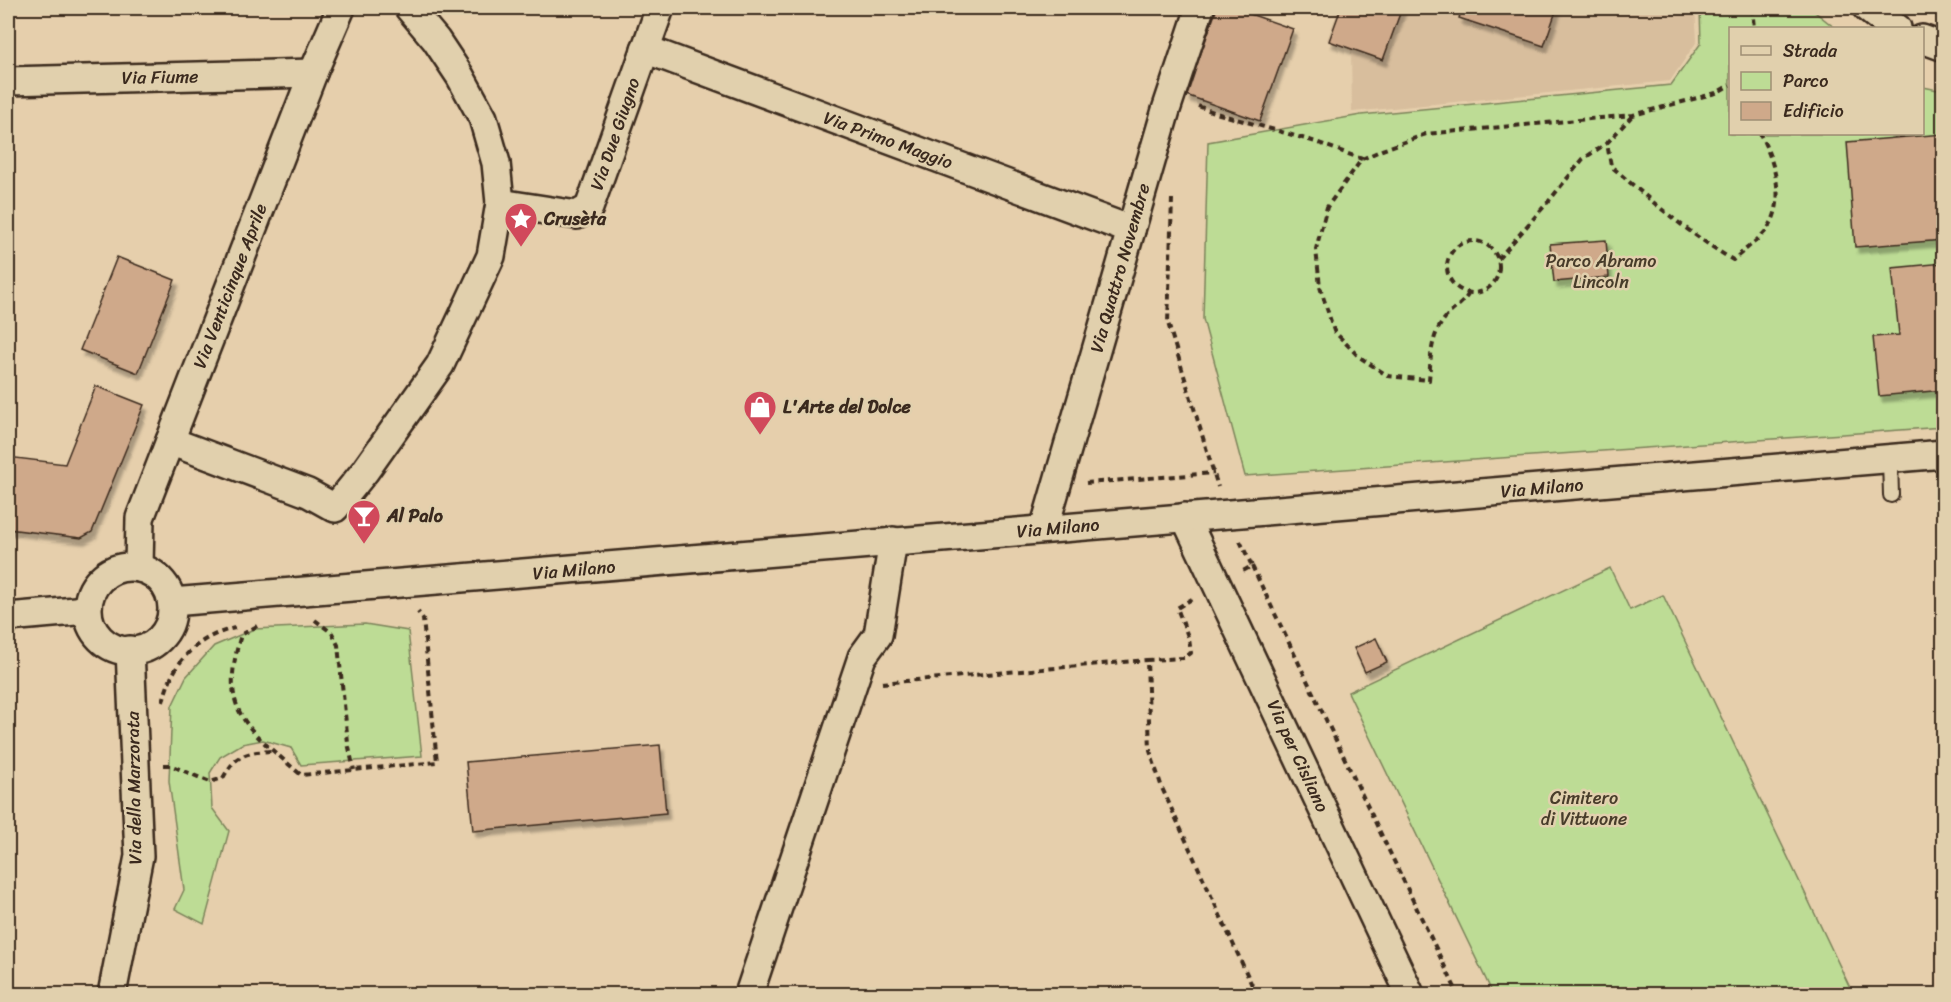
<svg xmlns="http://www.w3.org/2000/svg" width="1951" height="1002" font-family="Sriracha,sans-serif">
<defs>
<filter id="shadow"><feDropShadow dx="3.5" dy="6" stdDeviation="1.5" flood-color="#0004"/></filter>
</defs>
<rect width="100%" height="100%" fill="#e6cfac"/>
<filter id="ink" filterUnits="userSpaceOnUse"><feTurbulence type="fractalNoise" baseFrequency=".0167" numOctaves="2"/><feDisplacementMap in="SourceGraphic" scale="12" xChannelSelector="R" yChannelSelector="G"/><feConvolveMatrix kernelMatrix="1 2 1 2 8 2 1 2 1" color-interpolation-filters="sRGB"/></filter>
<g filter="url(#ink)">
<polygon fill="#d8be9d" points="1339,8 1695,8 1697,41 1670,81 1352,112 1351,50 1327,40"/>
<g fill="#bddc95" stroke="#7c835a" stroke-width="1.5">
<polygon points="1700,8 1810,8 1835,28 1730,28 1730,134 1922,134 1923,87 1943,91 1943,427 1245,476 1203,319 1208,142 1361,115 1671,85 1701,43"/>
<polygon points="1610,568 1630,610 1663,595 1853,994 1493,994 1348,692"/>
<polygon points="365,624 408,631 422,756 301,765 291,748 263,740 242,744 220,757 210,773 212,808 229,831 204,924 175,909 184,890 169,781 172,706 186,677 214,646 254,629"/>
</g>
<g fill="#cfa98a" stroke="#3b2a1e" stroke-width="1.5" filter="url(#shadow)">
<polygon points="1217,8 1233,8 1293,29 1260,121 1186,95"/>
<polygon points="1341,8 1402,8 1383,60 1329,41"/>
<polygon points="1462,8 1557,8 1544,46 1459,18"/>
<polygon points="1944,134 1944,240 1855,247 1847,142"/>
<polygon points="1606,240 1609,277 1554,282 1550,244"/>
<polygon points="117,257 175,280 138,373 80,350"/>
<polygon points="1944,263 1944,390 1879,396 1873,337 1899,335 1892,268"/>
<polygon points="96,386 144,405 92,532 81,538 8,529 8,457 65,464"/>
<polygon points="1376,638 1387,662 1365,672 1354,648"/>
<polygon points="660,745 666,813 473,831 466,762"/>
</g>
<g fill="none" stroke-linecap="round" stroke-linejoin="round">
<g stroke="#3b2a1e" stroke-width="18">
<polyline id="lane" points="1890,459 1891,495"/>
</g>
<g stroke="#3b2a1e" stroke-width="32">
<g id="street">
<polyline points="1867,8 1887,24 1897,28"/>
<polyline points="1922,39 1944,47"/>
<polyline points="645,49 1131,230"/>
<polyline points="8,81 313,73"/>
<polyline points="500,203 577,215 589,208 660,8"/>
<polyline points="170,441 308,493 335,508 365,471 440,365 491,256 500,203 496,163 483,118 460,76 436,40 409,8"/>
<polyline points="1185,517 1410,994"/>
<polyline points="1044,529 1166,110 1200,8"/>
<circle cx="130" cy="609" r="42"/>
<polyline points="139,568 140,518 313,73 341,8"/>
<path d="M172,602C763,555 1353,502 1944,454"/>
<polyline points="8,617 87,610"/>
<polyline points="112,994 139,856 130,650"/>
<polyline points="749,994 862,657 878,635 893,541"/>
</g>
</g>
<g stroke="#3b2a1e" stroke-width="4" stroke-dasharray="6 4.5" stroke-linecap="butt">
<polyline points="1752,8 1754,28"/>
<polyline points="1198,106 1216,113 1316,142 1362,159"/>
<path d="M1632,116L1607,143L1611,166C1650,200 1688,233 1733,260C1743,251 1761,238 1768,228C1787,200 1774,161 1760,134"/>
<polyline points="1172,199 1168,323 1218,487"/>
<circle cx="1473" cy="267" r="26"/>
<polyline points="1498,259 1548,202 1583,159 1607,143"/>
<path d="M1469,293C1463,304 1454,308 1446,317C1430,336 1431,357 1429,380L1388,376L1358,356L1334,331L1320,287L1316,249L1327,207L1362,159L1382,150L1426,134L1633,115L1716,93L1730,85"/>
<polyline points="1086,483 1214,473"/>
<polyline points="1240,541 1252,566 1241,572"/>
<polyline points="1252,566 1458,994"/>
<polyline points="1192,599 1177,608 1189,639 1191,653 1184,658 1147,660 1150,751 1162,788 1256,994"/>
<polyline points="315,620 332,633 338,645 348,743 354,770"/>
<path d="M257,626L241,635C217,713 248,728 301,775L437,762L423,619L418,612"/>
<polyline points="882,683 1147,660"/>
<path d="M163,702C172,663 195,637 235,628"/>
<path d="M164,765H170L210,782L223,778C236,754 247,752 273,751"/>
</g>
<use href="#lane" stroke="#e1d0ad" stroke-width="14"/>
<use href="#street" stroke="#e1d0ad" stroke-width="27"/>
</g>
</g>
<defs>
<g id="sight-pin" transform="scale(1.725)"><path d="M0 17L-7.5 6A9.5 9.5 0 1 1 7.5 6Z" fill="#d1495b" stroke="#e1d0ad"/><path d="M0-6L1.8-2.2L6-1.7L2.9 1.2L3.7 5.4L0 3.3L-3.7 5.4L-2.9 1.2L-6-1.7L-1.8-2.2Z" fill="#fff"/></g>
<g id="shop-pin" transform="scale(1.725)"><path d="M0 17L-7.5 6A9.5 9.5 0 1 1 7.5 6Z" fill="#d1495b" stroke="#e1d0ad"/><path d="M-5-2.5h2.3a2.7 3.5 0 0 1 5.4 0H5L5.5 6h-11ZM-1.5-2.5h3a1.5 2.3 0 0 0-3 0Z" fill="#fff"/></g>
<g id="bar-pin" transform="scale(1.725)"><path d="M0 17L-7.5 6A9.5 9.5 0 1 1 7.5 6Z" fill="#d1495b" stroke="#e1d0ad"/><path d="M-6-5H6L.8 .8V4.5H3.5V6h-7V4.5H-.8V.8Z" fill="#fff"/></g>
</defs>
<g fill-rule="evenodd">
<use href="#sight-pin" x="521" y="219"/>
<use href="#shop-pin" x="760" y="407"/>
<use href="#bar-pin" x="364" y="516"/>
</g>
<g text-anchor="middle" stroke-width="5" stroke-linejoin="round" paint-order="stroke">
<g font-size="18" fill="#3b2a1e" stroke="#e1d0ad">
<text transform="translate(160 77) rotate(-1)" y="6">Via Fiume</text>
<text transform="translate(615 134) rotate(-71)" y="6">Via Due Giugno</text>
<text transform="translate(888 140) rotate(20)" y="6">Via Primo Maggio</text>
<text transform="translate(1120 268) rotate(-74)" y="6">Via Quattro Novembre</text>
<text transform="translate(230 286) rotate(-69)" y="6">Via Venticinque Aprile</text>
<text transform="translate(1542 488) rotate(-5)" y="6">Via Milano</text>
<text transform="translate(1058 528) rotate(-5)" y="6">Via Milano</text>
<text transform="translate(574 570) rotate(-5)" y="6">Via Milano</text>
<text transform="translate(1298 756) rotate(65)" y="6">Via per Cisliano</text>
<text transform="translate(134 788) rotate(-91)" y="6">Via della Marzorata</text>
</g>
<g font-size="18" font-weight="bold" fill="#3b2a1e" stroke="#e1d0ad" text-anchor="start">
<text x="544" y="225">Crusèta</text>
<text x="783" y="413">L'Arte del Dolce</text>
<text x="387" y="522">Al Palo</text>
</g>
<g font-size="18" fill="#483c2a" stroke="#e1d0ad">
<text x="1601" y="267">Parco Abramo<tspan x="1601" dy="21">Lincoln</tspan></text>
<text x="1584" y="804">Cimitero<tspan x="1584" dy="21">di Vittuone</tspan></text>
</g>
</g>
<rect width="1951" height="1002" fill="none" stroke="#e1d0ad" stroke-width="30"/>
<rect x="15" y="15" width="1921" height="972" fill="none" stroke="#3b2a1e" stroke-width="2" filter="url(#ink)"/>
<rect x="1729" y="27" width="195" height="108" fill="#e1d0ad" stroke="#9f8e74" stroke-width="1.5"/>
<rect x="1741" y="46" width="30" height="9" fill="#e1d0ad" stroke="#9f8e74" stroke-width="1.5"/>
<text x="1783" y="57" font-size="18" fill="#3b2a1e">Strada</text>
<rect x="1741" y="72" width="30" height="18" fill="#bddc95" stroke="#9f8e74" stroke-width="1.5"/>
<text x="1783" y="87" font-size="18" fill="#3b2a1e">Parco</text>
<rect x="1741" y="102" width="30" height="18" fill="#cfa98a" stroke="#9f8e74" stroke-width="1.5"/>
<text x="1783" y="117" font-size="18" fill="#3b2a1e">Edificio</text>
</svg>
